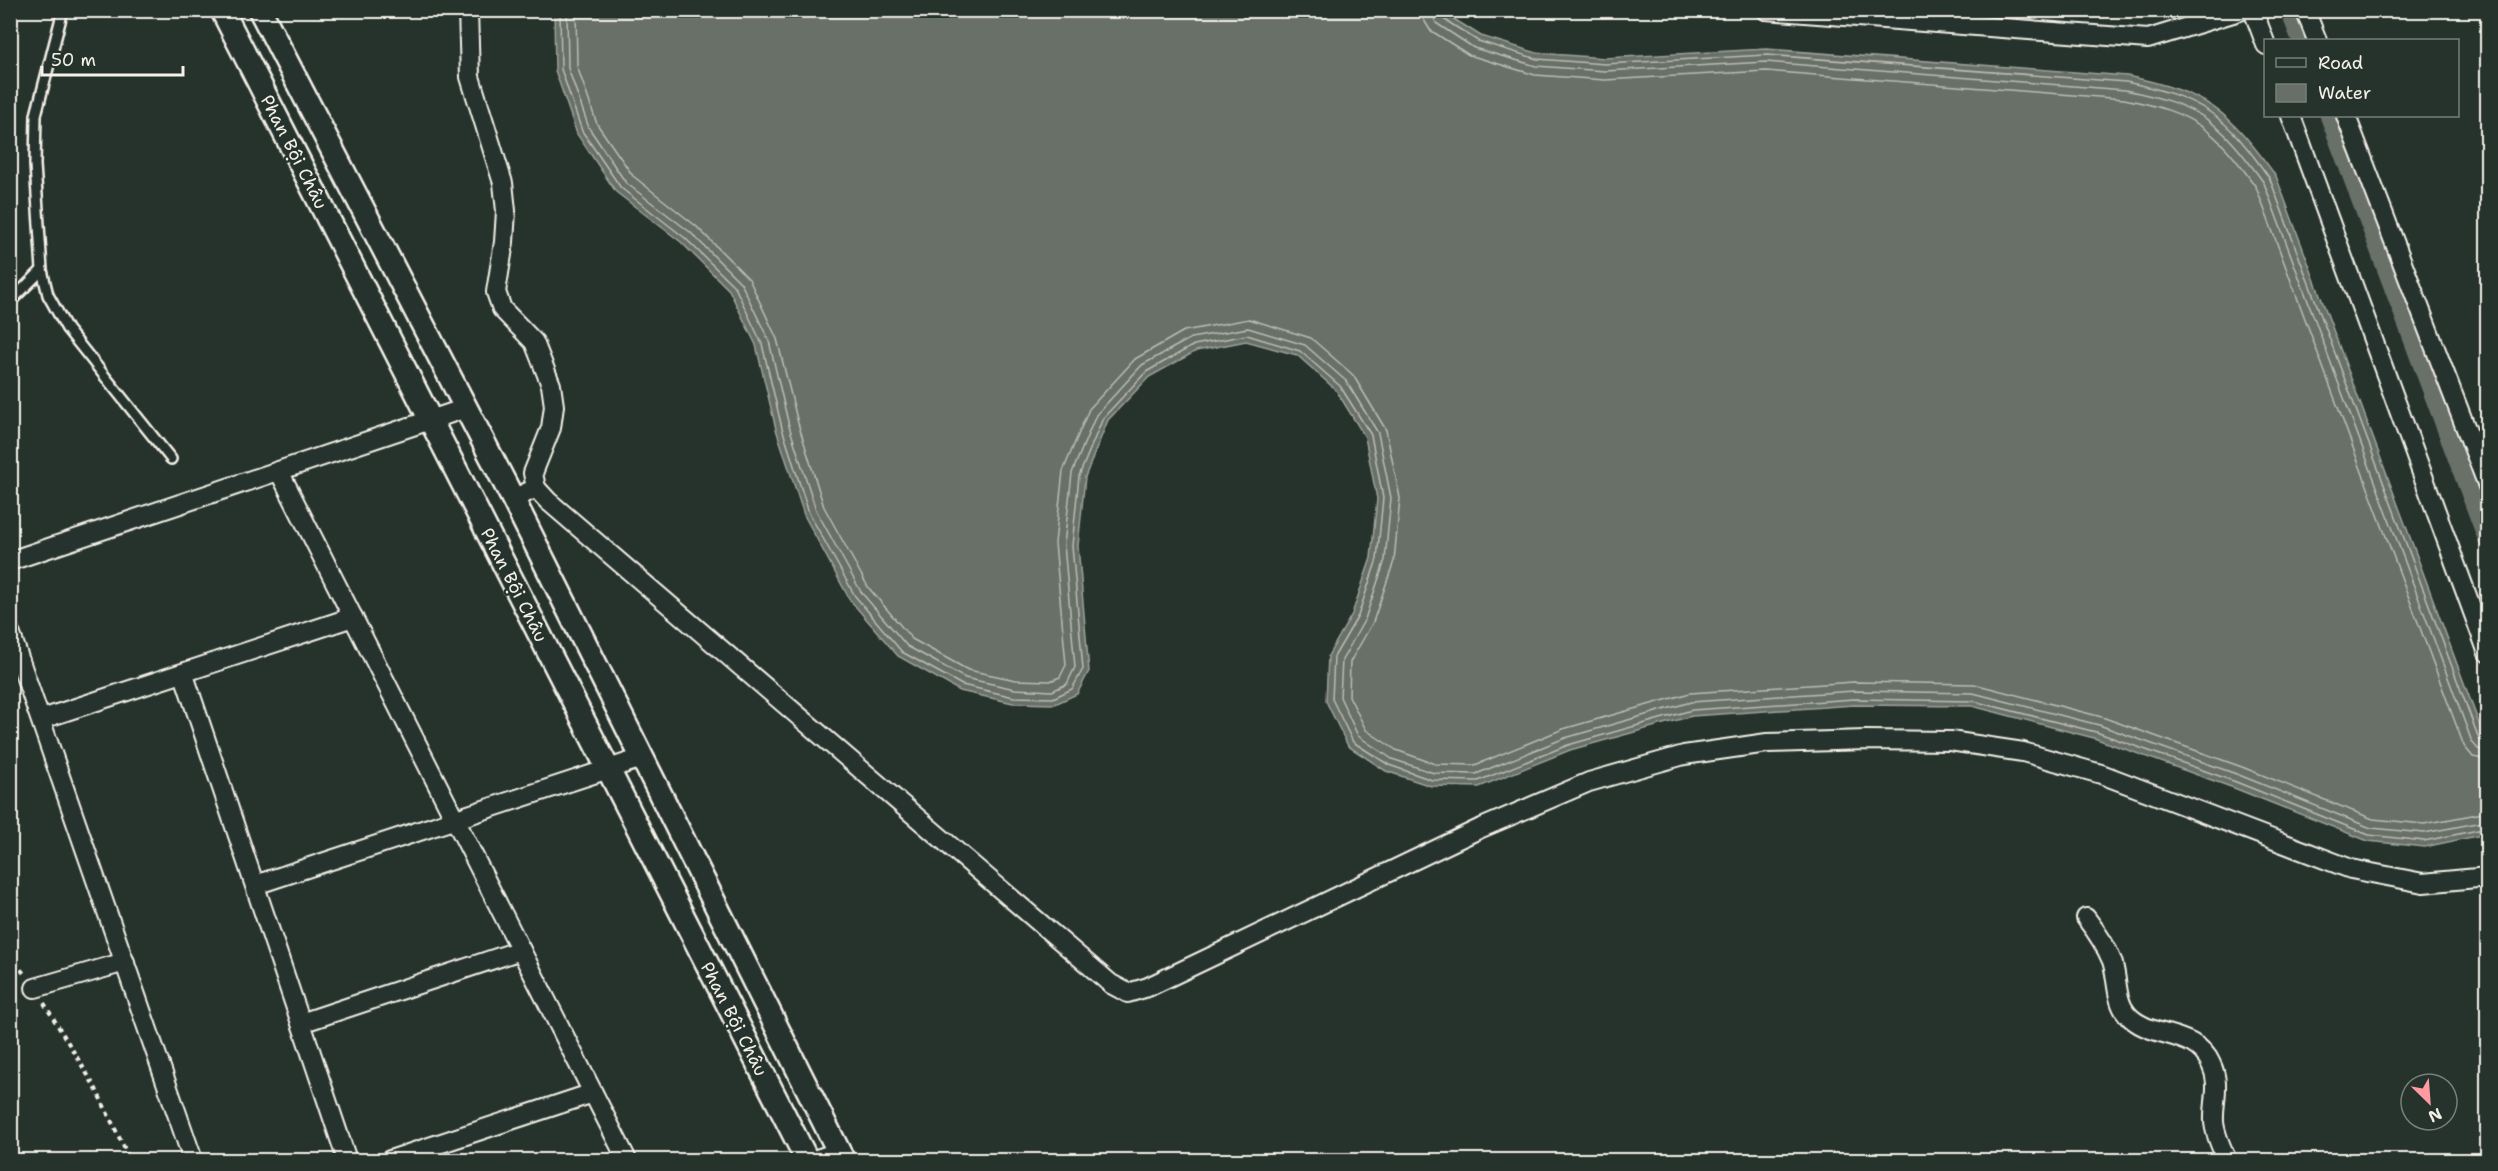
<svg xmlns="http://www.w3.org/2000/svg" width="2498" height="1171" font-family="'Shantell Sans',sans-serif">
<rect width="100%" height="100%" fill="#26332d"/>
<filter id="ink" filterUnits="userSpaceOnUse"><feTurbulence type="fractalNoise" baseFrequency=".0167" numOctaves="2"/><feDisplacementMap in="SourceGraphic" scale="12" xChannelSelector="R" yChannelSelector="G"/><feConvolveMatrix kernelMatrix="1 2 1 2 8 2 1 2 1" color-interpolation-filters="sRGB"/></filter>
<g filter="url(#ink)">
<path fill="#676f68" stroke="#9fa39b" stroke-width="1.5" d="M1441,11L1481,36L1537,53L1605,58L1766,49L2127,76C2208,93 2228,110 2276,176L2487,745V834L2424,847L2368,841L2234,788L2094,738L1972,706L1854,705L1692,716L1570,750L1479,787L1431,786L1386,771L1348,746L1326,701L1328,656L1352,614L1371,558L1377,499L1365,437L1336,390L1297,355L1246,341L1196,351L1149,377L1108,420L1085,477L1078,546L1089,671L1077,694L1055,704L1013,703L960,691L898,656L850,600L804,515L776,429L756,345L729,290L681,242L616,192L577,134L555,70L554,11Z"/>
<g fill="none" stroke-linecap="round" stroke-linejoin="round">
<g stroke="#bcbdb5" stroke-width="1.5">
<polyline points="560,10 561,69 582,131 621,188 685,238 735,287 762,344 782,428 809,513 855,596 902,652 962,685 1014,697 1053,698 1072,689 1083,669 1072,546 1079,476 1103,418 1146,372 1194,345 1247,335 1300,351 1340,386 1371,435 1383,498 1377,559 1358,616 1334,657 1332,699 1353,742 1389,765 1432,780 1478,781 1568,745 1692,710 1854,699 1973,701 2096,732 2236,782 2369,835 2424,841 2488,828"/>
<polyline points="567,10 568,68 589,128 626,183 690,232 741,283 769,341 789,426 816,510 861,592 907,646 965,678 1015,689 1052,691 1067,684 1075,667 1064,545 1072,473 1096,415 1142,365 1191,338 1248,328 1305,345 1346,381 1378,433 1391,498 1385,560 1365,619 1342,660 1340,697 1358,736 1392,759 1434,773 1476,774 1565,738 1691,702 1854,691 1973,693 2099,725 2239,775 2371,828 2424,833 2488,821"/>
<polyline points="576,10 577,66 597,124 633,176 696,226 749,279 777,339 798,423 824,507 868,587 912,639 968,670 1016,680 1050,681 1060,677 1066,665 1055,543 1063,471 1089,409 1135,359 1184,331 1249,319 1311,338 1353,375 1386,430 1400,498 1394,561 1373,622 1350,662 1349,696 1366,730 1396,750 1435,764 1475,765 1563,729 1690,693 1854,682 1974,684 2102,717 2242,767 2373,819 2424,824 2488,812"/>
<path d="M1422,10L1424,20L1430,30L1469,55L1535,75L1605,80L1766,71L2124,99C2195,113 2214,128 2256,187L2464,746L2473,757L2488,760"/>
<path d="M1431,10L1436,23L1474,48L1536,66L1605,71L1766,62L2125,90C2200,105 2220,121 2264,183L2472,742L2478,749L2488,751"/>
<path d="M1439,10L1442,18L1478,41L1537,59L1605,64L1766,55L2126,82C2204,98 2225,115 2270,179L2479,739L2488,744"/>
</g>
<g stroke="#676f68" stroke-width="20">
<polyline points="2290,10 2302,40"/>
<polyline points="2330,116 2488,539"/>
</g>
<g stroke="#f4f1e8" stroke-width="14">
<g id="service">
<polyline points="63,10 36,115 35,165 42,270 48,295 67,329 171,459"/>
<polyline points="10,302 42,270"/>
</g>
</g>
<g stroke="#f4f1e8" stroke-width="22">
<g id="minor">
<polyline points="468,10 470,77 503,183 506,211 504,242 496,292 502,309 534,342 551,385 554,406 551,428 533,473 536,488 513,499"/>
<polyline points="1766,10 2148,39 2243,10"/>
<polyline points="2253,10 2266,45"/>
<polyline points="2305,10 2317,40"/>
<polyline points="2291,116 2488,653"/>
<polyline points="2346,116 2488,486"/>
<polyline points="279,471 627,1160"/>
<polyline points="536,488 548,501 1111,984 1128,993 1148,987 1479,829 1589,782 1684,755 1767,743 1866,740 1950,741 2023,752 2101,774 2351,869 2423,883 2488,877"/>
<polyline points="10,561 466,408"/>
<polyline points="10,632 193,1160"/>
<polyline points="184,675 347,1160"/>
<polyline points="42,719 353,617"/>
<polyline points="255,885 642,758"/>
<path d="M2086,918C2096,931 2106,946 2112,961C2118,978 2115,1000 2127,1014C2149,1040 2195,1028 2211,1064C2221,1084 2213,1101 2214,1122C2215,1135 2222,1149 2227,1160"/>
<polyline points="35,988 125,962"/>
<polyline points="301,1023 521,950"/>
<polyline points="390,1160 593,1093"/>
<polyline points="814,1160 838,1152"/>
</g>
</g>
<g stroke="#f4f1e8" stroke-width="27">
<g id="tertiary">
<polyline points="222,10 807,1160"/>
<polyline points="260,10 513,499 843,1160"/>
</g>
</g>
<g stroke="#f4f1e8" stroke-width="4" stroke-dasharray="4.5 4.5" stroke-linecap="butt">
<polyline points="10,955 25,975"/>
<polyline points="44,1003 95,1087 130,1160"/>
</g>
<use href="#service" stroke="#26332d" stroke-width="9"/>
<use href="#minor" stroke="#26332d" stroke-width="18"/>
<use href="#tertiary" stroke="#26332d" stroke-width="22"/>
</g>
</g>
<g text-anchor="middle" stroke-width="4.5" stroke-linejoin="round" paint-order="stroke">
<g font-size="18" fill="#f4f1e8" stroke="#26332d">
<text transform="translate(294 152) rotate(63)" y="6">Phan Bội Châu</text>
<text transform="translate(514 585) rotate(63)" y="6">Phan Bội Châu</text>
<text transform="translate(734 1019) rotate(63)" y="6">Phan Bội Châu</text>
</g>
</g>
<rect width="2498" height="1171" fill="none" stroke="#26332d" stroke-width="36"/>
<rect x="18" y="18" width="2462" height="1135" fill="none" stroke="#f4f1e8" stroke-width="2" filter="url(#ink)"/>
<rect x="2264" y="39" width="195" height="78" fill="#26332d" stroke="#787f78" stroke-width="1.5"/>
<rect x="2276" y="58" width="30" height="9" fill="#26332d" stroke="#787f78" stroke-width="1.5"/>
<text x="2318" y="69" font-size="18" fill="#f4f1e8">Road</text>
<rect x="2276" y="84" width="30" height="18" fill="#676f68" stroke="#787f78" stroke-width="1.5"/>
<text x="2318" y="99" font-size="18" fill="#f4f1e8">Water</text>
<g transform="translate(2429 1102) rotate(155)"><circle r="28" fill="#26332d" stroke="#787f78" stroke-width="1.5"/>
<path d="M0-4.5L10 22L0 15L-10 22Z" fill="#ff9aa2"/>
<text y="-9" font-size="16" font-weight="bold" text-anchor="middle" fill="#f4f1e8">N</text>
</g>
<path d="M42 66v9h141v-9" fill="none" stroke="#f4f1e8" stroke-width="3"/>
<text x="51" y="66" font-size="18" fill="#f4f1e8" stroke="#26332d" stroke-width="4.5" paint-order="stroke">50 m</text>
</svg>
